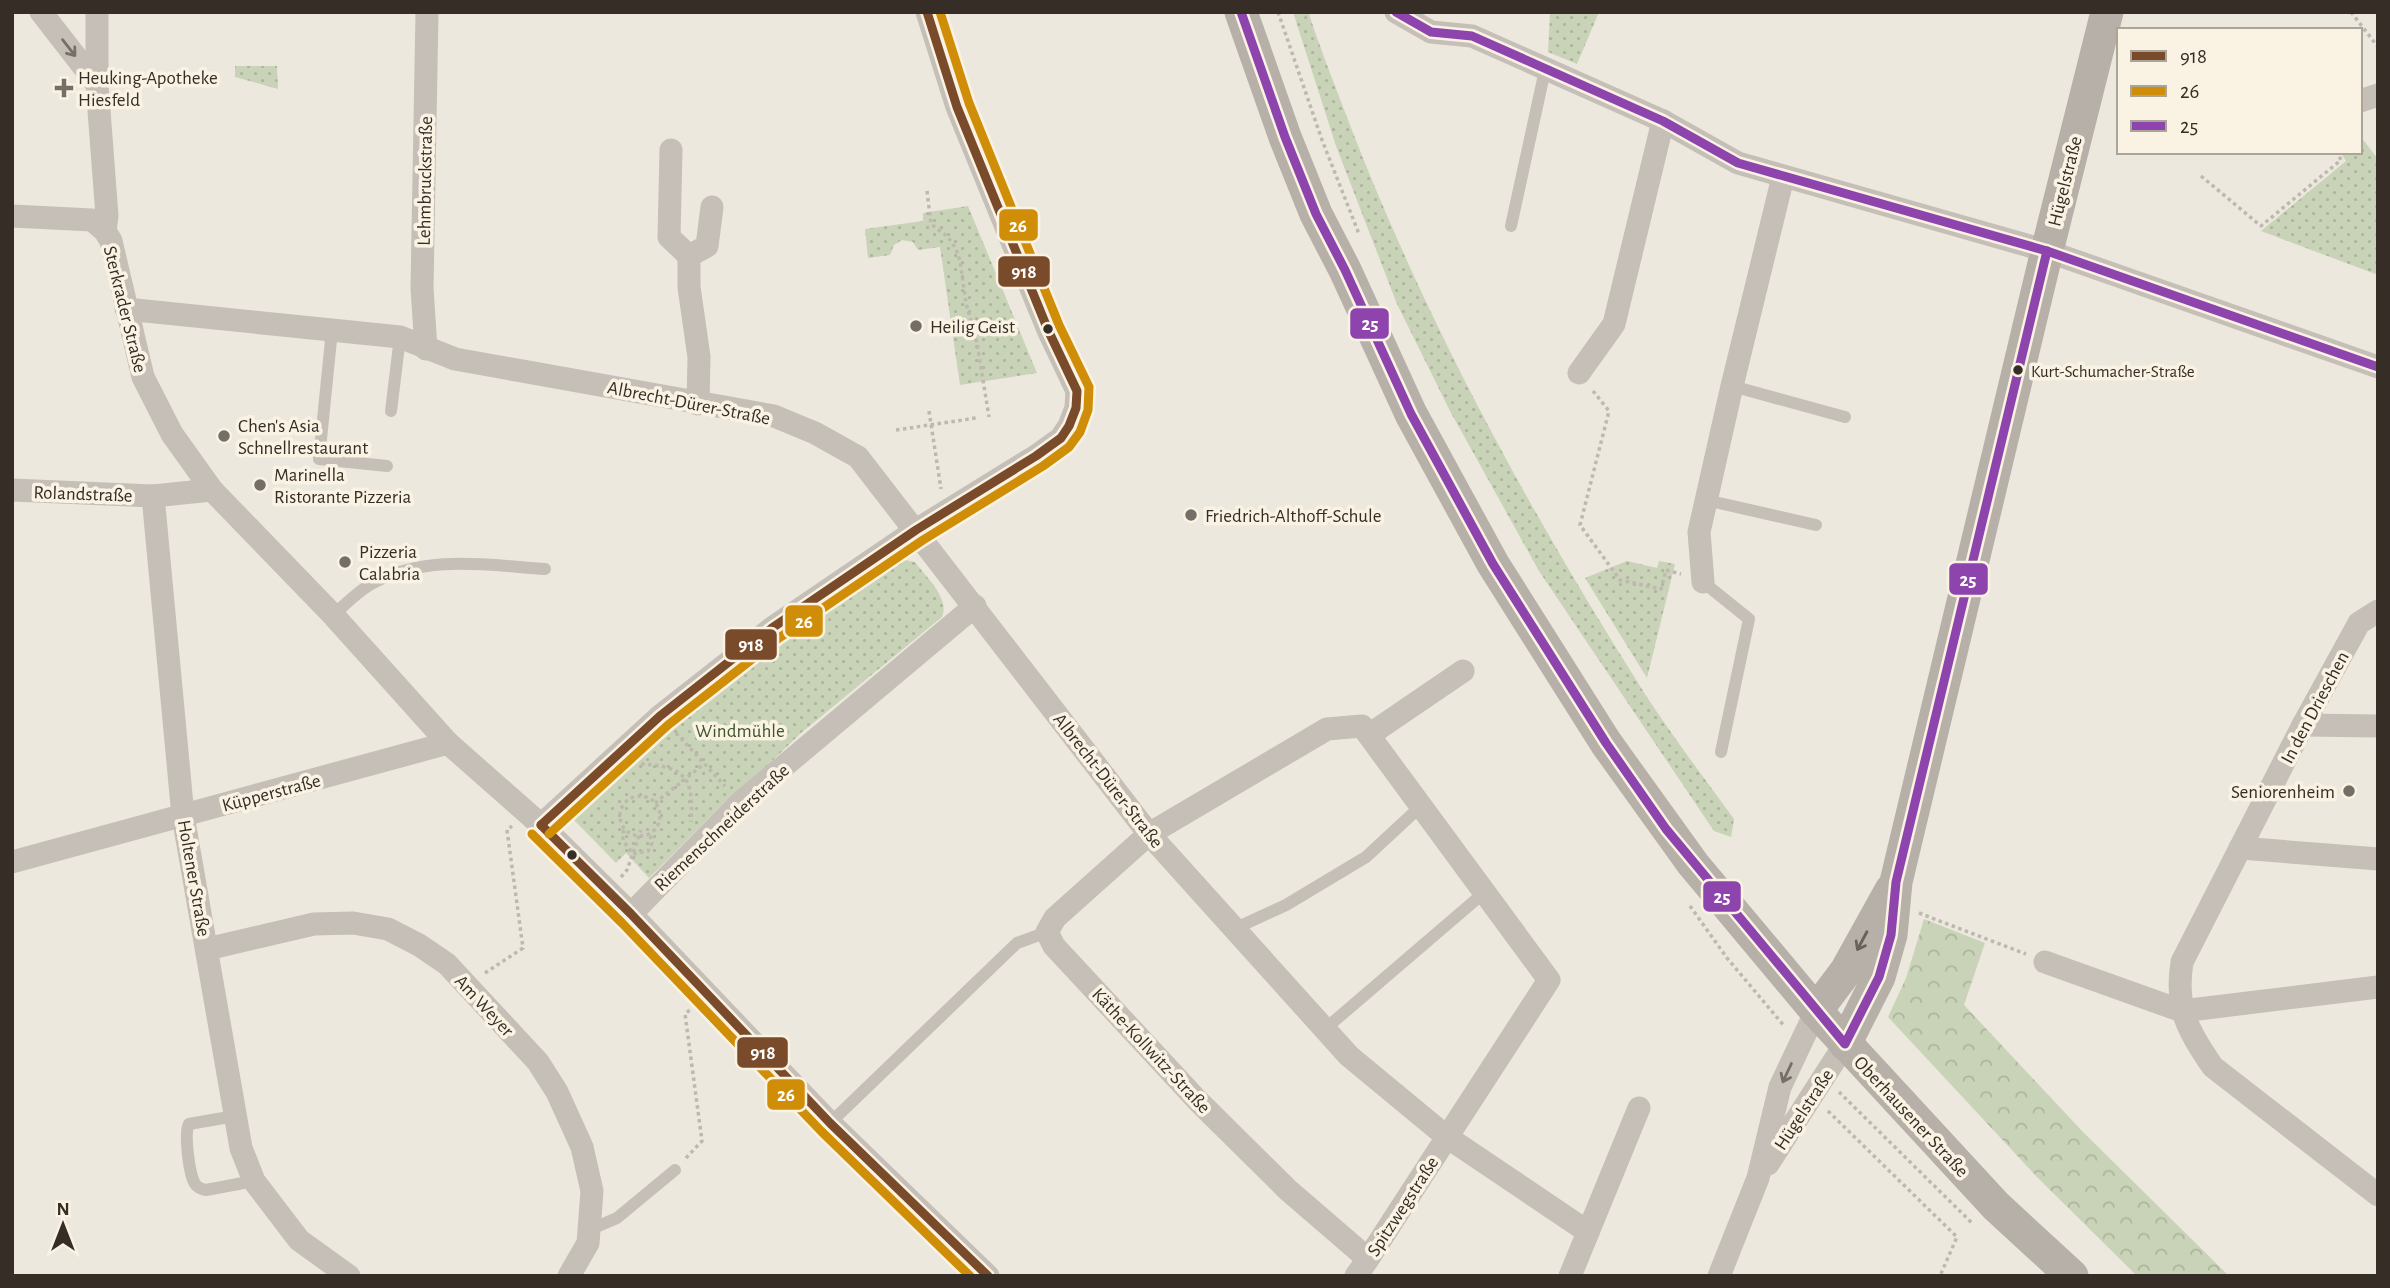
<svg xmlns="http://www.w3.org/2000/svg" width="2390" height="1288" font-family="'Alegreya Sans',sans-serif">
<defs>
<pattern id="grass-dots" width="8" height="8" patternUnits="userSpaceOnUse" patternTransform="scale(1.75)"><rect width="8" height="8" fill="#c9d3b7"/><path d="M2 2h.1M6 6h.1" fill="none" stroke="#adb59d" stroke-width="1.8" stroke-linecap="round"/></pattern>
<pattern id="forest-crowns" width="20" height="18" patternUnits="userSpaceOnUse" patternTransform="scale(1.75)"><rect width="20" height="18" fill="#c9d3b7"/><path d="M2 6a3 3 0 1 1 6 0M12 15a3 3 0 1 1 6 0" fill="none" stroke="#adb59d"/></pattern>
</defs>
<rect width="100%" height="100%" fill="#ece8de"/>
<g fill="url(#grass-dots)">
<path d="M1293,12L1309,14C1322,54 1338,93 1353,133C1430,330 1532,516 1645,694C1673,737 1704,778 1734,819L1731,837L1714,831L1539,571L1450,411L1397,304L1336,146Z"/>
<polygon points="1550,12 1599,12 1577,64 1548,52"/>
<polygon points="235,66 277,66 278,89 235,77"/>
<polygon points="2361,137 2378,159 2378,275 2261,231 2346,161 2341,153 2360,152"/>
<polygon points="968,206 1037,373 960,385 940,247 918,250 913,242 902,240 894,245 890,255 868,258 865,229 923,221 923,213"/>
<path d="M905,560L915,562C926,577 950,598 942,617L801,733L738,794L726,801L649,878L626,853L616,863L573,819L673,725L776,646L899,562Z"/>
<polygon points="1627,561 1657,568 1659,561 1675,564 1647,678 1585,578"/>
</g>
<polygon fill="url(#forest-crowns)" points="1924,919 1985,943 1964,1005 2082,1131 2229,1276 2137,1276 2037,1177 1888,1017 1906,978"/>
<g fill="none" stroke-linecap="round" stroke-linejoin="round">
<g stroke="#beb8b0" stroke-width="3.5" stroke-dasharray="3.5 3.5" stroke-linecap="butt">
<polyline points="1278,12 1322,140 1359,234"/>
<polyline points="2351,12 2378,47"/>
<polyline points="2201,176 2261,226 2341,160 2337,152"/>
<polyline points="927,191 931,224 948,237 956,249 960,261 966,303 977,343 989,417"/>
<polyline points="1593,391 1609,411 1580,525 1620,580 1661,589 1666,570 1681,574"/>
<polyline points="929,411 941,489"/>
<polyline points="896,430 976,418"/>
<polyline points="676,733 725,786"/>
<path d="M641,764C686,766 694,779 691,822"/>
<circle cx="640" cy="816" r="20"/>
<polyline points="655,803 704,764"/>
<polyline points="624,830 622,835 624,842 633,854 648,851 652,843 650,834"/>
<polyline points="621,877 627,870 641,830"/>
<polyline points="1690,906 1727,958 1785,1027"/>
<polyline points="1919,913 2026,954"/>
<polyline points="485,973 523,948 507,830 512,826"/>
<polyline points="1839,1092 1973,1224"/>
<polyline points="1828,1111 1957,1237 1940,1276"/>
<polyline points="686,1158 702,1141 685,1014 692,1008"/>
</g>
<g stroke="#c5bfb7" stroke-width="12">
<polyline points="1511,226 1545,70"/>
<polyline points="332,330 319,459 387,466"/>
<polyline points="1732,386 1845,417"/>
<polyline points="391,411 400,337"/>
<polyline points="1706,500 1816,525"/>
<polyline points="1703,582 1749,619 1721,752"/>
<path d="M333,615C345,605 357,592 371,584C426,554 486,565 545,569"/>
<polyline points="1234,929 1286,905 1366,857 1421,806"/>
<polyline points="1325,1029 1486,891"/>
<path d="M235,1116L189,1124C184,1133 189,1178 196,1185C199,1189 202,1189 206,1190L254,1181"/>
<polyline points="830,1123 1017,943 1047,932"/>
<polyline points="589,1230 617,1218 675,1170"/>
</g>
<g stroke="#c5bfb7" stroke-width="23">
<polyline points="41,12 97,84"/>
<polyline points="97,12 97,84 107,216 105,231"/>
<polyline points="1396,12 1431,32 1472,36 1663,121 1738,163 2047,251 2378,367"/>
<polyline points="2360,101 2378,95"/>
<polyline points="671,150 669,237 689,256"/>
<polyline points="12,216 92,220 105,231 111,241 143,377 172,434 212,490 333,615 448,743 541,825 631,914 830,1123 988,1276"/>
<polyline points="126,309 400,337 455,359 774,416 815,433 858,457 1149,834 1349,1056 1447,1137 1588,1232"/>
<polyline points="426,349 422,288 427,12"/>
<polyline points="1579,373 1614,324 1663,121"/>
<polyline points="698,404 699,357 689,287 689,256 707,246 712,207"/>
<polyline points="12,490 153,496"/>
<polyline points="212,490 153,496 183,816 241,1148 254,1181 299,1240 349,1276"/>
<polyline points="1703,582 1699,532 1732,386 1783,177"/>
<path d="M2378,611L2359,623L2303,725L2182,962C2175,1007 2187,1030 2213,1067L2378,1195"/>
<polyline points="2303,725 2378,726"/>
<polyline points="1369,735 1463,671"/>
<polyline points="541,825 660,716 772,628 916,530 1036,456 1061,438 1069,426 1076,408 1077,391 1048,330 957,107 927,12"/>
<polyline points="2240,848 2378,859"/>
<polyline points="12,862 448,743"/>
<polyline points="631,914 740,803 975,606"/>
<polyline points="207,949 314,924 353,923 388,929 419,945 447,964 538,1062 557,1092 582,1147 592,1191 588,1243 569,1276"/>
<polyline points="2045,962 2182,1011 2378,987"/>
<polyline points="1768,1164 1845,1044"/>
<polyline points="1356,1276 1368,1259 1549,980 1362,726 1327,729 1149,834 1055,918 1047,932 1054,946 1198,1101 1288,1190 1368,1259"/>
<polyline points="1570,1276 1639,1108"/>
<polyline points="1719,1276 1758,1178 1780,1087 1816,1011"/>
</g>
<g stroke="#b6b0a8" stroke-width="33">
<polyline points="1241,12 1285,137 1316,214 1345,270 1411,414 1493,564 1606,743 1693,864 1816,1011 1996,1206 2072,1276"/>
<polyline points="1816,1011 1846,971 1891,890"/>
<polyline points="1845,1044 1879,977 1891,935 1896,882 2047,251 2107,12"/>
</g>
<g stroke="#faf3e4" stroke-width="14">
<g id="bus-1">
<polyline points="541,825 660,716 772,628 916,530 1036,456 1061,438 1069,426 1076,408 1077,391 1048,330 957,107 927,12"/>
<polyline points="541,825 631,914 830,1123 988,1276"/>
</g>
</g>
<g stroke="#faf3e4" stroke-width="14">
<g id="bus-2">
<polyline points="532,834 622,923 821,1131 970,1276"/>
<polyline points="549,834 668,725 779,638 923,540 1043,466 1069,447 1080,432 1088,410 1089,387 1059,325 969,103 940,12"/>
</g>
</g>
<g stroke="#faf3e4" stroke-width="14">
<g id="bus-3">
<polyline points="1241,12 1285,137 1316,214 1345,270 1411,414 1493,564 1606,743 1666,829 1845,1044 1879,977 1891,935 1896,882 2047,251"/>
<polyline points="1396,12 1431,32 1472,36 1663,121 1738,163 2047,251 2378,367"/>
</g>
</g>
<use href="#bus-1" stroke="#7a4b2a" stroke-width="9"/>
<use href="#bus-2" stroke="#d08e08" stroke-width="9"/>
<use href="#bus-3" stroke="#8e44ad" stroke-width="9"/>
</g>
<defs><path id="oneway-shaft" d="M-6 0H5M1.5-3L5.5 0L1.5 3" fill="none" stroke-width="1.6" stroke-linecap="round" stroke-linejoin="round" transform="scale(1.75)"/></defs>
<g stroke="#766f67">
<use href="#oneway-shaft" transform="translate(69 48) rotate(52)"/>
<use href="#oneway-shaft" transform="translate(1787 1073) rotate(115)"/>
</g>
<use stroke="#69615a" href="#oneway-shaft" transform="translate(1862 941) rotate(118)"/>
<g fill="#756e66" stroke="#faf3e4" stroke-width="2.5">
<path d="M60.5 77.5h7v7h7v7h-7v7h-7v-7h-7v-7h7z"/>
<circle cx="916" cy="326" r="7"/>
<circle cx="224" cy="436" r="7"/>
<circle cx="260" cy="485" r="7"/>
<circle cx="1191" cy="515" r="7"/>
<circle cx="345" cy="562" r="7"/>
<circle cx="2349" cy="791" r="7"/>
</g>
<g fill="#352d26" stroke="#faf3e4" stroke-width="2.5">
<circle cx="1048" cy="329" r="6"/>
<circle cx="2018" cy="370" r="6"/>
<circle cx="572" cy="855" r="6"/>
</g>
<g text-anchor="middle" stroke-width="7" stroke-linejoin="round" paint-order="stroke">
<g font-size="17" fill="#352d26" stroke="#faf3e4" text-anchor="start">
<text x="2031" y="377">Kurt-Schumacher-Straße</text>
</g>
<g font-size="19" fill="#352d26" stroke="#faf3e4" text-anchor="start">
<text x="78" y="84">Heuking-Apotheke<tspan x="78" dy="22">Hiesfeld</tspan></text>
<text x="930" y="333">Heilig Geist</text>
<text x="238" y="432">Chen's Asia<tspan x="238" dy="22">Schnellrestaurant</tspan></text>
<text x="274" y="481">Marinella<tspan x="274" dy="22">Ristorante Pizzeria</tspan></text>
<text x="1205" y="522">Friedrich-Althoff-Schule</text>
<text x="359" y="558">Pizzeria<tspan x="359" dy="22">Calabria</tspan></text>
<text x="2335" y="798" text-anchor="end">Seniorenheim</text>
</g>
<g font-size="19" fill="#352d26" stroke="#faf3e4">
<text transform="translate(424 181) rotate(-89)" y="7">Lehmbruckstraße</text>
<text transform="translate(2064 181) rotate(-76)" y="7">Hügelstraße</text>
<text transform="translate(126 309) rotate(76)" y="7">Sterkrader Straße</text>
<text transform="translate(689 402) rotate(11)" y="7">Albrecht-Dürer-Straße</text>
<text transform="translate(83 493) rotate(2)" y="7">Rolandstraße</text>
<text transform="translate(2314 707) rotate(-62)" y="7">In den Drieschen</text>
<text transform="translate(1109 780) rotate(52)" y="7">Albrecht-Dürer-Straße</text>
<text transform="translate(271 792) rotate(-15)" y="7">Küpperstraße</text>
<text transform="translate(721 827) rotate(-43)" y="7">Riemenschneiderstraße</text>
<text transform="translate(195 878) rotate(80)" y="7">Holtener Straße</text>
<text transform="translate(485 1005) rotate(47)" y="7">Am Weyer</text>
<text transform="translate(1152 1050) rotate(47)" y="7">Käthe-Kollwitz-Straße</text>
<text transform="translate(1803 1109) rotate(-57)" y="7">Hügelstraße</text>
<text transform="translate(1912 1116) rotate(47)" y="7">Oberhausener Straße</text>
<text transform="translate(1402 1206) rotate(-57)" y="7">Spitzwegstraße</text>
</g>
<g font-size="19" fill="#3e5528" stroke="#faf3e4">
<text x="740" y="737">Windmühle</text>
</g>
</g>
<g stroke="#faf3e4" stroke-width="2.5">
<rect x="998" y="208" width="41" height="34" rx="7" fill="#d08e08"/>
<rect x="997" y="255" width="54" height="33" rx="7" fill="#7a4b2a"/>
<rect x="1349" y="307" width="41" height="33" rx="7" fill="#8e44ad"/>
<rect x="1948" y="562" width="41" height="34" rx="7" fill="#8e44ad"/>
<rect x="784" y="604" width="40" height="34" rx="7" fill="#d08e08"/>
<rect x="724" y="628" width="54" height="33" rx="7" fill="#7a4b2a"/>
<rect x="1702" y="880" width="40" height="33" rx="7" fill="#8e44ad"/>
<rect x="736" y="1036" width="53" height="33" rx="7" fill="#7a4b2a"/>
<rect x="766" y="1078" width="40" height="33" rx="7" fill="#d08e08"/>
</g>
<g font-size="19" text-anchor="middle" font-weight="bold" fill="#fff">
<text x="1018" y="232">26</text>
<text x="1024" y="278">918</text>
<text x="1370" y="330">25</text>
<text x="1968" y="586">25</text>
<text x="804" y="628">26</text>
<text x="751" y="651">918</text>
<text x="1722" y="903">25</text>
<text x="763" y="1059">918</text>
<text x="786" y="1101">26</text>
</g>
<rect width="2390" height="1288" fill="none" stroke="#352d26" stroke-width="28"/>
<rect x="2117" y="28" width="245" height="126" fill="#faf3e4" stroke="#aba498" stroke-width="2"/>
<rect x="2131" y="51" width="35" height="10" fill="#7a4b2a" stroke="#aba498" stroke-width="2"/>
<text x="2180" y="63" font-size="21" fill="#352d26">918</text>
<rect x="2131" y="86" width="35" height="10" fill="#d08e08" stroke="#aba498" stroke-width="2"/>
<text x="2180" y="98" font-size="21" fill="#352d26">26</text>
<rect x="2131" y="121" width="35" height="10" fill="#8e44ad" stroke="#aba498" stroke-width="2"/>
<text x="2180" y="133" font-size="21" fill="#352d26">25</text>
<g transform="translate(63 1225)" stroke="#faf3e4" stroke-width="5" paint-order="stroke">
<path d="M0-5L12 26L0 18L-12 26Z" fill="#352d26"/>
<text y="-10" font-size="19" font-weight="bold" text-anchor="middle" fill="#352d26">N</text>
</g>
</svg>
